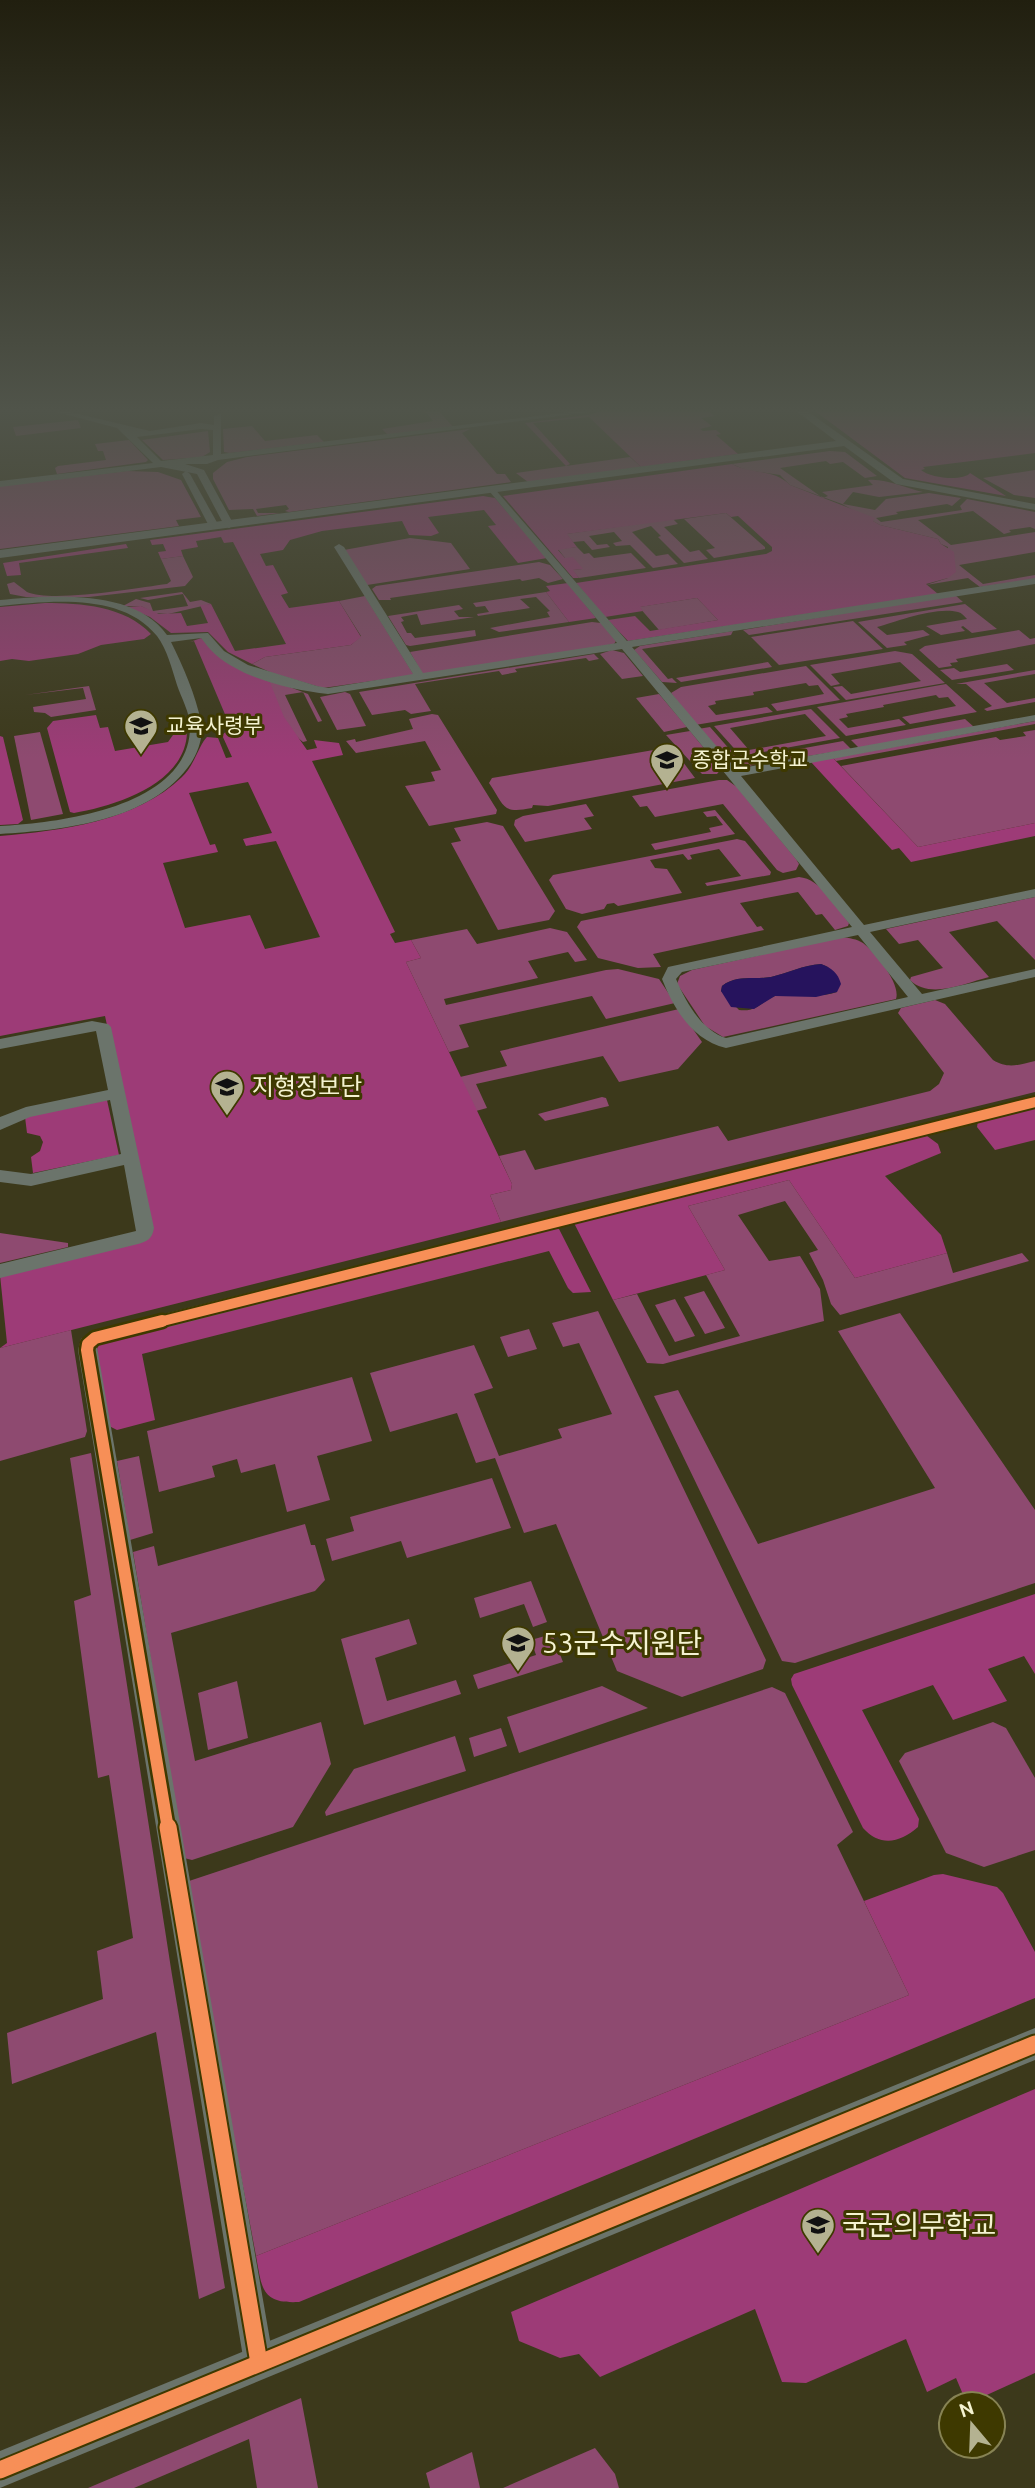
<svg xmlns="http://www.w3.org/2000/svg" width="1035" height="2488" font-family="Ubuntu,'Noto Sans KR',sans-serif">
<rect width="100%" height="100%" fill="#3c391b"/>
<g fill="#8e4a70" fill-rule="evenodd">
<polygon points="419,411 439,411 453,427 388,435 382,429 433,421 427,413"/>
<polygon points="78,420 81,428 16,436 13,427"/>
<polygon points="252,426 265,441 317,435 324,442 230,453 224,452 223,429"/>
<polygon points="470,429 462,433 497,474 505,474 511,482 289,512 285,511 289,509 286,505 256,509 258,513 280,513 257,516 253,509 229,510 213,479 213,473 227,462 247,457"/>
<polygon points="208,431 210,452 202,457 163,460 142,440"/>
<polygon points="129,440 148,460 146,462 57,474 55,468 58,466 106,460 103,451 98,451 95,444"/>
<path d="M830,451L845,452L877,476L865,478L843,462L830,464L826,461L780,468L823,498L828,496L822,492L873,485L868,480C885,478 905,488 923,492L879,497L853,492L843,504L875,510L886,499L929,493L961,498L952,506L947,504L896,512L898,514L876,518L881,522L962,510L960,506L967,499L1035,512V529L1030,527L1009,530L1011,532L1004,534L973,511L918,520L951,545L1035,532V552L959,565L983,584L1035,575V579L980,587L968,578L926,585L948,578V547L941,544L938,539L880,525L842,504L790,485L780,475L746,470L732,464Z"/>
<polygon points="630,457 641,467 528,482 516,473"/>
<polygon points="1035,470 1035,498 1014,495 983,478"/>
<polygon points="127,471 158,472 181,480 201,517 176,520 179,526 0,549 0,486"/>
<polygon points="726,513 765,547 765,549 714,558 706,550 715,548 684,519"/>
<polygon points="673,519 678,524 664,527 690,552 699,550 708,559 684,563 658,537 661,536 651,526 632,532 656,556 668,554 678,564 653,568 630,545 616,546 613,543 622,541 614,532 589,536 597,545 607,544 610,547 592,550 584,541 573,542 566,534"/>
<polygon points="410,538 451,543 470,569 367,585 344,550"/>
<polygon points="577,547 584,554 589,553 594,558 631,553 646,568 579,578 572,570 582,569 565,558 558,549"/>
<path d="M183,556L193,577L185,586L89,597H26L10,594L7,584L14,582C18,585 23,589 27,592C52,603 137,588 167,584L171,581L161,559Z"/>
<polygon points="539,562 550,565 563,579 548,583 539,578 522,581 520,579 390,598 391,600 379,600 372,589 376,586"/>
<polygon points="182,592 190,602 201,600 211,604 168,614 154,613 141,606 123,606 136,599 150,603 153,611 188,606 183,594 148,600 140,598"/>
<polygon points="546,592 569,622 499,632 490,628 550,617 547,612 550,611 536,597 520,599 530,608 478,616 477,614 489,612 485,606 476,607 473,603"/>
<polygon points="955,595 963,602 749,635 743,630"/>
<polygon points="365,596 414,675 323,688 272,673 252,664 265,657 351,645 361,636 339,601"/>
<polygon points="697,598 718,620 659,630 639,607"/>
<path d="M965,604L997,629L972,633L963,626L961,627L965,631L941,635L926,626L967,619C964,616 962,613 958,612C936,606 895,622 877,627L887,635L923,630L930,635L904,642L907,645L887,648L858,622Z"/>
<polygon points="459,605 463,609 454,611 459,617 474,617 421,625 417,614 401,617 404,621 401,622 407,633 411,633 415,638 475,630 476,636 410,646 406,645 388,616"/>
<polygon points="853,621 883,649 779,665 751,637"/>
<polygon points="592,622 601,623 616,641 614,644 431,675 422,673 410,652"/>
<polygon points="1019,630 1030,639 1035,638 1035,644 956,659 958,662 950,663 952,666 939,668 919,650 925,646"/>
<polygon points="733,631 731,635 642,649 668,679 672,678 677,683 662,682 634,650 640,646"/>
<polygon points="612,650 624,653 643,676 622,679 600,654"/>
<polygon points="895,651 912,654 945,683 846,700 833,687 842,686 851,694 921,681 900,662 831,674 840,684 831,686 810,665"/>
<polygon points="594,654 599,659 589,661 586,658 515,669 517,672 502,675 499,671 415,684 431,711 411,714 405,710 372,715 359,692"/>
<polygon points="768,662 772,667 681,682 676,678"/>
<polygon points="1007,664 1014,670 952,680 940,670 954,668 960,672"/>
<polygon points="806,666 840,700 777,711 771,704 824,694 818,685 809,686 806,683 753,692 754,695 715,701 716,704 708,706 716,715 767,707 773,712 695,725 671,693 681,687"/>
<polygon points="1035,670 1035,674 984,683 1007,703 1035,698 1035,702 987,711 984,709 992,706 966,684 956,684"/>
<path d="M266,678L308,694L322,721L318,722L303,692L285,695L307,741L303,742C284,727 276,700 266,678Z"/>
<polygon points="946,684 977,712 910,724 902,717 956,706 948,697 939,698 936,695 883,705 884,707 846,714 848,717 839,719 848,728 899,719 906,725 846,736 817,707"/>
<polygon points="89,686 96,710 51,717 45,713 34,712 33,707 86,699 83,688 25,695"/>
<polygon points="345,692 350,694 366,726 337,730 320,697"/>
<polygon points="659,694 687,727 664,732 636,698"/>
<path d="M811,709L840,738L741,756L714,726ZM805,714L826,736L749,750L730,728Z"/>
<polygon points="432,714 438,715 497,810 496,814 429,826 405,786 435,781 431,772 441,770 425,741 356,753 346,741 355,739 356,742 413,729 409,719"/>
<polygon points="965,719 974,727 859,748 851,740"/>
<polygon points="1035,721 1035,724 836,761 833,758"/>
<polygon points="710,727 739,760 843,741 851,749 736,768 698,729"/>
<polygon points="1035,730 1035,823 918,847 841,766 996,737 1000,740 1026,736 1023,732"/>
<polygon points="690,731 721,769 717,774 702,774 666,735"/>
<polygon points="40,732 63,814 31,820 14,736"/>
<path d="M665,748L674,750L695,778L548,806L533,805L532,808C501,814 505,806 489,783L492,778Z"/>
<polygon points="719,780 727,780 737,787 796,859 799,864 796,870 783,873 777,870 723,804 655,817 647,806 640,807 632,796"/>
<polygon points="586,804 594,816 584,818 592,829 525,842 514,825 515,820 523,816"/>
<polygon points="715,810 735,834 655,850 651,844 711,832 709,828 723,825 716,816 707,817 703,812"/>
<polygon points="487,822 503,826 555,911 549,920 498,930 451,843 461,841 454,828"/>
<polygon points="737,839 745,841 771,872 770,875 707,886 705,883 741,876 719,849 690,855 692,859 688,860 683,854 650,860 655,868 667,869 682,893 618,906 614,903 607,904 604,909 582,914 566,909 549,880 553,875"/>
<path d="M799,877C821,879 836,906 849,923L848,926L835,930L822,914L816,915L798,892L740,903L757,927L761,926L764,930L653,954L661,967L638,968L598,958L577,927L581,921Z"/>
<path d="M1035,897V960L997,921L949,932L989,977C965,983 930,1000 910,980L911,977L943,968L918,940L899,944L886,929Z"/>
<polygon points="550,928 567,932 587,960 575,962 568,952 528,961 538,978 444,999 446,1005 606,970 618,969 659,979 675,1003 606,1019 592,996 459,1025 469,1047 449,1052 406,962 421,958 411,940 467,929 477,944"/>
<path d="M842,937C849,938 857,939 863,943C876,953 901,984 896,999L723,1037L705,1026L677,984L680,976L692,970ZM821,964L828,967L837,992C814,1000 790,991 775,996C760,1002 758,1012 739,1010L721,991L722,986C737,974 754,980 771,977C788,973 803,965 821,964Z"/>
<path d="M935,1000L945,1004L993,1060C1008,1069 1018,1065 1035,1061V1092L501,1222L490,1195L511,1190L512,1184L499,1156L525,1150L535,1170L718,1126L728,1141L930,1091L939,1084L944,1073L898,1013L901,1008Z"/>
<polygon points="679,1009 702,1042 678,1069 619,1082 603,1056 476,1084 487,1108 476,1111 460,1077 507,1066 500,1051"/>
<polygon points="602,1097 606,1098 609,1106 545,1121 538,1114"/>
<polygon points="789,1180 855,1278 947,1253 953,1273 1022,1253 1029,1261 840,1315 831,1304 823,1280 809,1253 818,1250 785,1201 738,1215 769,1261 800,1256 820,1289 824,1321 663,1364 647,1363 613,1300 637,1294 669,1356 740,1336 706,1275 725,1270 688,1206"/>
<polygon points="0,1233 68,1243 68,1247 0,1263"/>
<polygon points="704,1291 725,1328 705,1334 684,1297"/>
<polygon points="675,1299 695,1336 675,1342 655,1305"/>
<polygon points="598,1311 766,1660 763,1669 682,1697 617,1671 556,1524 524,1533 495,1458 476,1463 457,1413 390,1432 370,1373 474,1345 493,1388 474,1394 499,1456 562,1438 558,1429 612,1414 579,1343 563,1347 552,1323"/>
<polygon points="900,1313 1035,1510 1035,1583 795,1663 782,1661 654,1396 678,1390 758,1544 935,1488 838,1331"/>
<polygon points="529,1329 537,1349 508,1357 500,1337"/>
<polygon points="71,1330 87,1431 85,1437 0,1461 0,1348"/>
<polygon points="352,1377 372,1441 317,1456 330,1500 287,1512 275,1464 241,1473 237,1459 212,1466 215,1477 159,1492 147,1431"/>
<polygon points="91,1453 172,1975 225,2288 199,2299 156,2032 12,2084 7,2033 103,1999 97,1951 133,1938 109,1775 98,1778 74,1601 91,1595 70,1458"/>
<polygon points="139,1456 153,1533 130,1540 117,1461"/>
<polygon points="492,1478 511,1528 407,1558 401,1541 332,1561 326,1539 354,1531 350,1517"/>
<polygon points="305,1524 311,1545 315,1545 325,1580 315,1591 171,1633 195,1761 321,1722 331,1764 293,1827 192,1860 184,1858 133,1552 154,1546 158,1566"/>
<polygon points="531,1581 547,1622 533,1627 524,1604 480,1618 474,1598"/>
<polygon points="409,1619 417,1644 375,1658 387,1701 456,1680 461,1694 364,1725 341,1639"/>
<polygon points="552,1634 563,1662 478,1689 473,1675 536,1655 531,1640"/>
<polygon points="237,1681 248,1738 208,1750 198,1693"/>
<polygon points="602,1686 648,1708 519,1753 507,1717"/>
<polygon points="772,1687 785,1693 853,1832 837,1845 909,1995 256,2256 186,1882"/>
<polygon points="993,1722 1006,1728 1035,1778 1035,1850 984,1867 946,1853 899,1761 905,1753"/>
<polygon points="501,1728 507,1746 474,1757 469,1738"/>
<polygon points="455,1736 466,1771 326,1816 325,1812 354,1769"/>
<polygon points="301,2398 318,2488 257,2488 249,2439 134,2488 88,2488"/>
<polygon points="595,2448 615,2474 619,2488 503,2488"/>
<polygon points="472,2452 480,2488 430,2488 426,2473"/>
</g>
<g fill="#9d3b77" fill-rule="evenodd">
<polygon points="601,411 708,411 715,416 701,418 712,426 700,429 703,431 716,430 721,434 716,435 738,454 641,467 589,417 533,423 570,464 566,466 525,423 588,415"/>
<path d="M815,411H1027L1035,417V453L923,467L925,469L921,470C932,479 964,481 970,473L1006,496L905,478Z"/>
<path d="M732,464C752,475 773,468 790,485L875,518L873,521L880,525L938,539L941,544L954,552L956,572L948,578L926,584L938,594L628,641L608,620L635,616L650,631L718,620L697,598L640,607L643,611L605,617L576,583L766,554L772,551V547L738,516L731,517L726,513L567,534L577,547L558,550L565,558L573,557L583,569L573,570L579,578H573L503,496Z"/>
<polygon points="483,496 495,498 547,558 518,563 488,526 496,525 484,510 428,517 439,533 431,536 409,535 402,521 322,531 290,540 283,550 260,554 266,566 273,565 288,593 281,595 289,608 339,601 361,637 351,645 265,657 252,664 228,652 208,632 171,633 150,617 126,607 141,606 159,614 181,613 187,626 208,623 200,605 211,604 235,651 286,644 233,542 224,543 221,537 196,541 198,547 181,550 183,556 161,559 158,552 166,551 163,544 152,545 150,540"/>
<polygon points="126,544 128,548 19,563 21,575 7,576 3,563"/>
<polygon points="568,583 596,618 569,622 546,592 550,591 546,586"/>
<path d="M45,603C81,603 125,606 151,634L144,639L101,645L78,654L29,661L12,659L0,661V607Z"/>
<path d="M201,638L269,680L284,717L307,750L317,748L314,740L339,743L343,755L312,761L395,932L390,934L395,943L411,940L421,958L406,962L512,1184L511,1190L490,1195L501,1222L0,1348L7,1343L0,1275L152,1230L105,1016L0,1036V836C60,831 137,821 182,777C194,766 200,743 207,737L218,738L226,758L232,757L222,735L234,725L227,719L194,641L190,642ZM248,782L272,833L243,839L246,846L276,841L320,937L265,949L250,915L185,928L163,863L218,852L215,844L210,845L189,793Z"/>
<path d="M96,715L100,728L108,727L115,751L168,742L173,735L187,732C186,784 115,806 74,813L70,812L47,728L53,721Z"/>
<polygon points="0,736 3,737 23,820 18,824 0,825"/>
<polygon points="833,758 918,847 1035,823 1035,836 911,862 899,848 892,850 811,762"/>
<polygon points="107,1100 119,1155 33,1173 31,1157 40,1151 43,1142 40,1136 27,1133 25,1117"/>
<polygon points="1035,1106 1035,1140 995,1150 977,1127 978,1121"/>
<polygon points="923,1133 938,1144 941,1153 885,1176 941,1235 947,1253 855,1278 789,1180 688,1206 725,1270 613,1300 574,1223"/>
<polygon points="554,1227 559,1229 591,1292 573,1293 568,1288 549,1251 142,1354 155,1420 117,1430 107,1425 97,1349 99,1344"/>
<path d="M1035,1594V1674L1024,1656L988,1669L1007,1701L953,1720L933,1685L862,1710L919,1819L918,1827C900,1843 880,1847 863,1828L792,1685L791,1679L794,1674Z"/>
<path d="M943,1874L997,1887L1003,1893L1035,1952V1998L299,2302C261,2304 262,2288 256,2256L909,1995L864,1901L934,1875Z"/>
<polygon points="1035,2089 1035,2373 967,2404 956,2378 927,2392 906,2339 806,2383 782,2382 755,2309 600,2377 579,2354 560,2358 519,2341 511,2312"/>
</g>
<path fill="#26135d" d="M821,964C832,968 838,973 841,984L837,992L816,997L775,996L754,1009L731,1007L721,991L722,986C737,974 754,980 771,977C788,973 803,965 821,964Z"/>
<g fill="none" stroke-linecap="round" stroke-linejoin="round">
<g fill="#6b746b" fill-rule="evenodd">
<path d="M53,411H66L150,431L201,423L214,425V416L221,414V454L578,411H598L218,460L207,464H185L204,470L234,525L229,528L224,525L197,474L161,467L0,487V481L153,463L117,428ZM201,429L213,430V455L161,461L137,437Z"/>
<polygon points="186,471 190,474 219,526 217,528 209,526 182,474"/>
<path d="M493,487L627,641L1035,578V584L632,647L736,769L1035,715V721L741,776L864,925L1035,889V897L870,932L922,994L1035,969V977L726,1048C692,1040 674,1009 662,979L668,967L852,927L622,649L328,694C292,690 244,679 216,655C210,650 206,644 201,638L171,642C183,666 196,696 201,722C204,736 198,752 191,763C152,821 64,830 0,834V826C59,823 191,807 190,726C190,713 181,697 177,685C172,669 167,649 157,636C122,592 49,601 0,606V600C49,595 135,588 167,635L208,633L224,651L248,665L317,686L328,688L413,674L334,547L339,544L344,547L423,673L617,643L490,492L488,490ZM858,935L908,997L726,1038C701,1030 686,1002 676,979L682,972Z"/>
<path d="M92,1021L108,1024L111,1027L154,1228C152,1239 148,1241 138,1244L0,1278V1264L136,1231L124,1165L31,1186L0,1182V1170L31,1174L121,1154L110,1100L30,1117L0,1130V1117L26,1107L108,1090L96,1031L0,1049V1039Z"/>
<polygon points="1035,1097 1035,1107 101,1344 97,1347 274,2363 270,2374 259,2378 248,2374 244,2363 78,1350 81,1339 95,1331"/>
</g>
<g fill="#6b746b" fill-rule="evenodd">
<polygon points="796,411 807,411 903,479 1035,504 1035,510 896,484 844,446 0,558 0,550 836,441"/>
<polygon points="1035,2028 1035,2060 0,2488 0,2451"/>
</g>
<g stroke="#3e3900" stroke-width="14">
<polyline id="cycleway-far2" points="155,1323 1035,1102"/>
</g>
<g stroke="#3e3900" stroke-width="17">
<polyline id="cycleway-far1" points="162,1321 95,1338 88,1344 87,1350 168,1829"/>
</g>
<g stroke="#3e3900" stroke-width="21">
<g id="cycleway">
<polyline points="168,1827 259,2363"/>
<polyline points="0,2470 1035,2044"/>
</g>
</g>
<use href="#cycleway-far2" stroke="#f78f57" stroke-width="10"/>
<use href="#cycleway-far1" stroke="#f78f57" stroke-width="12"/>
<use href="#cycleway" stroke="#f78f57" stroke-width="17"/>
</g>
<linearGradient id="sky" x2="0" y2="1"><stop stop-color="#211f0f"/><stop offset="0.54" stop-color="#50544a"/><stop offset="1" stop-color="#50544a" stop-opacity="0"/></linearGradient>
<rect width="1035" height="759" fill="url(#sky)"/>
<defs>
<g id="university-pin" transform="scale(1.75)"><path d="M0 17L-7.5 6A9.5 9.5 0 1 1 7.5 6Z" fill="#b4b291" stroke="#3e3900"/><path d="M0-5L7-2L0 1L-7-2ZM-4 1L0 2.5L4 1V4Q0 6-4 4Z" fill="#111"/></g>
</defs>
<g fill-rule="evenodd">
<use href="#university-pin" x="141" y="726"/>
<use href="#university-pin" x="667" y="760"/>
<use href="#university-pin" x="227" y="1087"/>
<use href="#university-pin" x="518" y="1643"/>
<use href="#university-pin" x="818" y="2225"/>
</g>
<g text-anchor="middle" stroke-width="6" stroke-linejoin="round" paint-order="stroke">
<g font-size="21" fill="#f5f3d1" stroke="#3e3900" text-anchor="start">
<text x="166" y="733">교육사령부</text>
<text x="692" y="767">종합군수학교</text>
</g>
<g font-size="24" fill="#f5f3d1" stroke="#3e3900" text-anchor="start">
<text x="252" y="1095">지형정보단</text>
</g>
<g font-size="28" fill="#f5f3d1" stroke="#3e3900" text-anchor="start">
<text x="542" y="1653">53군수지원단</text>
<text x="842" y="2235">국군의무학교</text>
</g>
</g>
<g transform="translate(972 2425) rotate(341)"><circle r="33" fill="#3e3900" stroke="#878354" stroke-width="2"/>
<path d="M0-5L12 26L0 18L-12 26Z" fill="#b4b291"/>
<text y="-10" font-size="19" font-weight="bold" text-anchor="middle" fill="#f5f3d1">N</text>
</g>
</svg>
